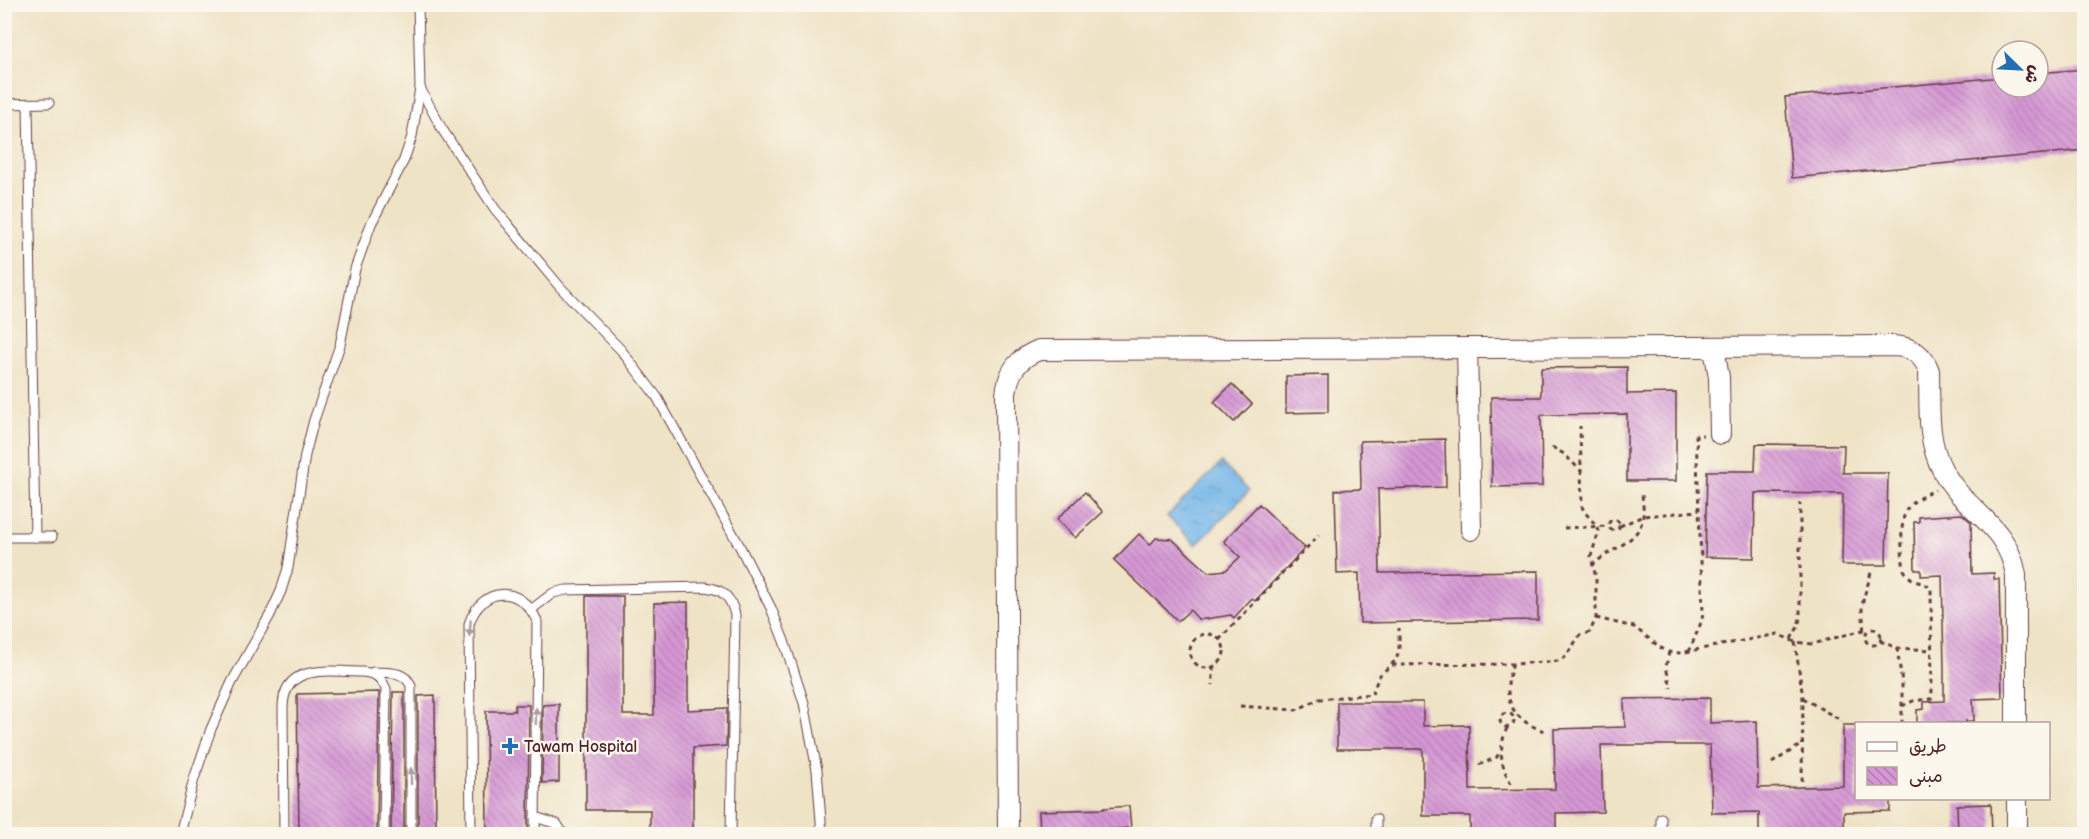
<svg xmlns="http://www.w3.org/2000/svg" width="2089" height="839" font-family="'Balsamiq Sans','Playpen Sans Arabic',sans-serif">
<defs>
<pattern id="water-ripples" width="26" height="14" patternUnits="userSpaceOnUse" patternTransform="scale(1.5)"><rect width="26" height="14" fill="#72b5e8"/><path d="M2 4q2-2 4 0t4 0M15 11q2-2 4 0t4 0" fill="none" stroke="#6093bc"/></pattern>
<pattern id="building-back-hatch" width="6" height="6" patternUnits="userSpaceOnUse" patternTransform="scale(1.5)"><rect width="6" height="6" fill="#d698d5"/><path d="M-1 5l2 2M0 0l6 6M5-1l2 2" fill="none" stroke="#b07bad"/></pattern>
</defs>
<rect width="100%" height="100%" fill="#fbf7ec"/>
<filter id="ink" filterUnits="userSpaceOnUse"><feTurbulence type="fractalNoise" baseFrequency=".0167" numOctaves="2"/><feDisplacementMap in="SourceGraphic" scale="12" xChannelSelector="R" yChannelSelector="G"/><feConvolveMatrix kernelMatrix="1 2 1 2 8 2 1 2 1" color-interpolation-filters="sRGB"/></filter>
<filter id="wash" filterUnits="userSpaceOnUse"><feTurbulence type="fractalNoise" baseFrequency=".008" numOctaves="4" result="noise"/><feDisplacementMap in="SourceGraphic" scale="24" xChannelSelector="R" yChannelSelector="G"/><feGaussianBlur stdDeviation="1.35" result="paint"/><feColorMatrix in="noise" values="0 0 0 0 0 0 0 0 0 0 0 0 0 0 0 0 0 1.4 0 .05"/><feComposite in="paint" operator="in"/></filter>
<g filter="url(#wash)">
<rect width="100%" height="100%" fill="#efe3c6"/>
<polygon fill="url(#water-ripples)" stroke="#5e6a8a" stroke-width="1.5" points="1221,463 1249,491 1196,545 1167,516"/>
<g id="blocks">
<g fill="url(#building-back-hatch)">
<polygon points="2085,69 2085,150 1792,178 1785,97 2002,77 2002,87 2038,87 2038,73"/>
<polygon points="1627,367 1627,394 1676,393 1676,481 1627,481 1627,414 1541,415 1542,486 1492,487 1491,397 1541,397 1541,368"/>
<polygon points="1328,375 1328,412 1286,413 1286,376"/>
<polygon points="1232,384 1252,404 1234,422 1214,402"/>
<polygon points="1445,439 1446,487 1378,489 1380,573 1538,571 1538,620 1360,623 1359,573 1337,574 1335,490 1361,489 1360,441"/>
<polygon points="1756,444 1844,445 1843,473 1888,473 1886,565 1842,565 1843,494 1755,493 1754,558 1705,557 1707,471 1755,471"/>
<polygon points="1085,492 1103,512 1075,538 1057,519"/>
<polygon points="1259,504 1305,548 1255,601 1252,598 1234,618 1231,615 1199,620 1190,610 1178,621 1114,560 1139,534 1150,545 1156,538 1172,539 1208,572 1226,570 1240,557 1224,541"/>
<polygon points="1962,514 1971,522 1972,574 1994,573 1994,579 1999,579 2002,698 1973,699 1974,721 1966,721 1967,723 1917,723 1917,710 1924,709 1924,702 1944,701 1944,668 1942,575 1921,576 1921,570 1915,570 1914,522 1919,522 1919,517"/>
<polygon points="586,596 623,596 623,715 654,715 654,603 688,602 688,710 727,708 726,746 693,748 693,834 650,834 650,810 586,810"/>
<polygon points="379,692 377,834 299,834 297,694"/>
<polygon points="393,692 404,692 404,834 391,834"/>
<polygon points="435,695 436,834 418,834 418,696"/>
<polygon points="1710,698 1710,723 1757,721 1758,788 1843,786 1843,725 1857,725 1857,798 1890,798 1890,811 1844,812 1844,834 1759,834 1759,812 1712,813 1710,745 1601,745 1603,812 1556,813 1556,834 1470,834 1470,816 1423,816 1423,749 1337,749 1337,702 1423,702 1423,726 1469,725 1470,790 1555,789 1554,729 1625,727 1624,699"/>
<polygon points="559,704 559,782 542,783 543,705"/>
<polygon points="515,705 529,705 528,834 487,834 486,711 515,711"/>
<polygon points="1991,804 1992,834 1958,834 1957,805"/>
<polygon points="1129,806 1131,828 1088,831 1088,834 1040,834 1039,811 1104,809 1103,808"/>
</g>
</g>
</g>
<g filter="url(#ink)">
<use href="#blocks" fill-opacity="0" stroke="#633c42" stroke-width="1.5"/>
<g fill="none" stroke-linecap="round" stroke-linejoin="round">
<g stroke="#633c42" stroke-width="11">
<g id="lane">
<polyline points="420,88 442,129 495,209 560,287 621,350 657,397 739,545 771,608 784,641 804,703 817,770 822,834"/>
<polyline points="28,103 35,537"/>
<polyline points="4,104 49,103"/>
<polyline points="4,537 52,537"/>
<path d="M532,609L553,593L566,590L705,587C723,589 731,597 735,615L731,834"/>
<path d="M373,672C387,673 405,670 411,686V834"/>
<polyline points="535,817 557,824 563,834"/>
<polyline points="180,834 194,779 211,729 232,682 270,615 281,591 288,568 305,455 314,420 340,345 355,269 371,224 404,160 412,136 420,88 418,4"/>
<path d="M284,834L283,707C284,662 330,672 362,672C375,673 381,677 386,689L384,834"/>
<path d="M471,834L469,624C481,586 521,584 537,621L535,834"/>
<polyline points="1376,834 1376,819"/>
<polyline points="1661,834 1661,818"/>
</g>
</g>
<g stroke="#633c42" stroke-width="22">
<g id="street">
<polyline points="1708,347 1715,354 1719,377 1720,434"/>
<polyline points="1467,348 1471,530"/>
<polyline points="2017,798 2017,834"/>
<path d="M1008,834L1006,394C1008,372 1018,358 1039,350L1894,346C1912,347 1923,354 1929,371C1930,405 1926,440 1943,471C1966,513 2007,523 2016,575V724"/>
</g>
</g>
<g stroke="#633c42" stroke-width="3" stroke-dasharray="4.5 4.5" stroke-linecap="butt">
<polyline points="1552,447 1564,454 1581,471"/>
<circle cx="1614" cy="525" r="5.5"/>
<polyline points="1620,526 1643,516 1699,511"/>
<polyline points="1564,528 1608,526"/>
<path d="M1592,566C1608,549 1641,542 1643,516C1644,508 1642,499 1642,491"/>
<polyline points="1596,618 1634,627 1661,648 1669,652 1680,653 1778,634 1795,642 1813,644 1863,630 1866,634"/>
<circle cx="1873" cy="637" r="8"/>
<path d="M1863,630C1865,623 1862,617 1862,610C1862,597 1869,585 1871,571"/>
<circle cx="1207" cy="651" r="17"/>
<polyline points="1791,639 1798,627 1800,618 1800,503"/>
<polyline points="1219,640 1319,535"/>
<polyline points="1880,641 1897,648 1931,650"/>
<polyline points="1795,642 1803,698 1802,784"/>
<polyline points="1897,648 1902,682 1902,724"/>
<polyline points="1669,652 1666,667 1671,688"/>
<polyline points="1689,652 1702,620 1703,611 1696,435 1703,435"/>
<path d="M1513,664C1500,698 1512,721 1545,731"/>
<path d="M1392,665L1513,664L1559,661L1566,656L1580,635L1590,632L1596,618V578L1591,556L1599,531C1596,523 1587,517 1582,507L1580,426"/>
<polyline points="1213,666 1213,685"/>
<polyline points="1803,698 1842,721"/>
<polyline points="1240,706 1296,710 1319,699 1372,694 1379,676 1396,660 1399,651 1399,628"/>
<path d="M1902,706L1913,701L1931,699L1932,696L1931,588C1920,580 1914,585 1904,570C1902,556 1899,521 1907,509C1914,499 1925,495 1935,490"/>
<circle cx="1507" cy="720" r="7"/>
<path d="M1507,728C1498,749 1500,766 1512,785"/>
<polyline points="1772,763 1802,744"/>
<polyline points="1479,765 1497,757 1499,753"/>
</g>
<use href="#lane" stroke="#fff" stroke-width="9"/>
<use href="#street" stroke="#fff" stroke-width="20"/>
</g>
<defs><path id="oneway-solid" d="M-6-.8H1V-3.2L6.5 0L1 3.2V.8H-6Z" transform="scale(1.5)"/></defs>
<g fill="#ae9aa0">
<use href="#oneway-solid" transform="translate(470 628) rotate(95)"/>
<use href="#oneway-solid" transform="translate(536 716) rotate(-89)"/>
<use href="#oneway-solid" transform="translate(411 776) rotate(-90)"/>
</g>
</g>
<path fill="#1f6fb2" stroke="#fbf7ec" stroke-width="2" d="M507 737h6v6h6v6h-6v6h-6v-6h-6v-6h6z"/>
<g text-anchor="middle" stroke-width="5" stroke-linejoin="round" paint-order="stroke">
<g font-size="16" fill="#4a1f2b" stroke="#fbf7ec" text-anchor="start">
<text x="524" y="752">Tawam Hospital</text>
</g>
</g>
<rect width="2089" height="839" fill="none" stroke="#fbf7ec" stroke-width="24"/>
<rect x="1855" y="722" width="195" height="78" fill="#fbf7ec" stroke="#b4a19f" stroke-width="1.5"/>
<rect x="1867" y="742" width="30" height="9" fill="#ffffff" stroke="#b4a19f" stroke-width="1.5"/>
<text x="1909" y="752" font-size="18" fill="#4a1f2b">طريق</text>
<rect x="1867" y="767" width="30" height="18" fill="url(#building-back-hatch)" stroke="#b4a19f" stroke-width="1.5"/>
<text x="1909" y="782" font-size="18" fill="#4a1f2b">مبنى</text>
<g transform="translate(2020 69) rotate(114)"><circle r="28" fill="#fbf7ec" stroke="#b4a19f" stroke-width="1.5"/>
<path d="M0-4.5L10 22L0 15L-10 22Z" fill="#1f6fb2"/>
<text y="-9" font-size="16" font-weight="bold" text-anchor="middle" fill="#4a1f2b">ش</text>
</g>
</svg>
